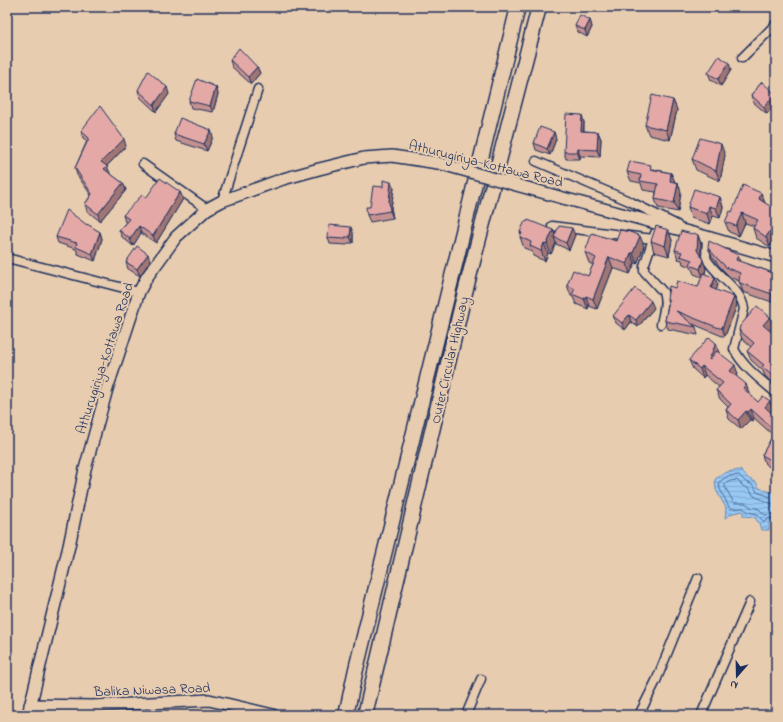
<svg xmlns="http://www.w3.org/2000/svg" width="783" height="722" font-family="'Indie Flower',sans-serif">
<defs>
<pattern id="water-rules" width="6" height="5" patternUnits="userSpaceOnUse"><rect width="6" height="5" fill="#98c8f4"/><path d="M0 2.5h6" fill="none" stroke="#82acd4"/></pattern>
</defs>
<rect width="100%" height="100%" fill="#e8ccaf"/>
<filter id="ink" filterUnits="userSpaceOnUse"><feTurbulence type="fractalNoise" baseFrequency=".025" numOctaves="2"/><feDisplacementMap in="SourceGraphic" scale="8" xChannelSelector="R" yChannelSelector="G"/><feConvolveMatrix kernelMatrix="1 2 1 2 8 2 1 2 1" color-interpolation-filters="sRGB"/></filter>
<g filter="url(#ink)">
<polygon fill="url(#water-rules)" stroke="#668bb8" points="740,470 749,479 756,482 759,488 774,493 776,500 776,521 769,523 769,530 761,530 759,523 754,517 743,516 743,511 733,513 725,518 726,508 716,490 715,479 727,472"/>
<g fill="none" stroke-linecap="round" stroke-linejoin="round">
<g stroke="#4d6c9a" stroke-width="1">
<polyline points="776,499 757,492 753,485 746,482 739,475 728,476 719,482 720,489 730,509 743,508 748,512 757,514 764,522 768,519 776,518"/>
<polyline points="776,504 772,504 754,496 749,489 743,486 737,480 730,481 725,484 725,487 734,503 745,503 751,507 759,509 765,515 776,513"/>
</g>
<g stroke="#1b2f5e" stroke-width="11">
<g id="street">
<polyline points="742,58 776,24"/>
<polyline points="536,161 629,201 677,225"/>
<polyline points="143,164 207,209"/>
<polyline points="222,201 258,89"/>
<polyline points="552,226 653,239"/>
<path d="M655,233L644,266V271L663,292C667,302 663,314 661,324"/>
<path d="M707,237L706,258C716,277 741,287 744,309L734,349C743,367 761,380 776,393"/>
<polyline points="7,258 139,292"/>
<polyline points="466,715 481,679"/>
<polyline points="639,715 656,681 698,578"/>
<polyline points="701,715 750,602"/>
<polyline points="773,715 776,708"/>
</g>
</g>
<g stroke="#1b2f5e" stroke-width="14">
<g id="secondary">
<polyline points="563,198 707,237 776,257"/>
<polyline points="30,705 92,706 209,700 273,715"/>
<polyline points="28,715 69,546 85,469 107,389 139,292 147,277 176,237 207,209 222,201 283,179 319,169 364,158 392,156 438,163"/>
</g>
</g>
<g stroke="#1b2f5e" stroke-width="17">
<g id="highway">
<polyline points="346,715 356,669 518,7"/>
<polyline points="365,715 462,304 539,7"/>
</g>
</g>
<use href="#street" stroke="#e8ccaf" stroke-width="8"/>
<use href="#secondary" stroke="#e8ccaf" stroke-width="11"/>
<use href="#highway" stroke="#e8ccaf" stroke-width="14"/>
<g stroke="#1b2f5e" stroke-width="14" stroke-linecap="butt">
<polyline id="secondary-bridge" points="438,163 563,198"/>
</g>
<use href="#secondary-bridge" stroke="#e8ccaf" stroke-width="11"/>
</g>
<g fill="#c49190" stroke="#1b2f5e">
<polygon points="590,20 592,27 587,37 578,32 575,26"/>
<polygon points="230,60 257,67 260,73 251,84 232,67"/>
<polygon points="731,70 721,86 711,80 708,73"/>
<polygon points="762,82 767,114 753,102 751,95"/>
<polygon points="216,87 218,94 213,112 191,108 189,101"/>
<polygon points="138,90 169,94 156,112 140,97"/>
<polygon points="673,100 677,110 670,140 649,135 645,125"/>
<polygon points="584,122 584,131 598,132 601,139 600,157 580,156 580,159 566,159 564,152"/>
<polygon points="81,131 126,146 107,166 109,173 123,183 126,190 100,221 87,211 85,204 91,195 77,175 75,168 87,141 83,138"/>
<polygon points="554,132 556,139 550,155 536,150 534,143"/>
<polygon points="174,134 213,137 207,151 176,141"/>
<polygon points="725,155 720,181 696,170 692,159"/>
<polygon points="653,169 671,173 675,182 678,183 681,192 678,212 658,208 655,199 656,192 643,190 641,183 631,181 627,172"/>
<polygon points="383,187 394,188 391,208 393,218 370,222 367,215 370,207"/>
<polygon points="180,192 183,199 156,243 141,233 133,246 122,237 119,230 126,222 125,222 123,215 146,198"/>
<polygon points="761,193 765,203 770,247 756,238 753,228 754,226 745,223 739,236 729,232 725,222 732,212"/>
<polygon points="720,197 723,207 720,218 713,216 710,224 691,218 688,207"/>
<polygon points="87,225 100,232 102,239 95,261 78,254 76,249 58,243 56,237"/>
<polygon points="553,230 555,236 575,235 569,250 556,244 556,243 551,254 548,253 545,261 533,256 532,251 524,248 520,237 521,235 520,232"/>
<polygon points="668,230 672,240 669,256 654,252 651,241"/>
<polygon points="353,233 353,243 348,243 347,245 330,244 328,238"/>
<polygon points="692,234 698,235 701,244 701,255 703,260 706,269 705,274 718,285 716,290 737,305 725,336 722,336 693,324 696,327 698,335 668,329 665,321 668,303 667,299 675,288 698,287 702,277 694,274 691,267 683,264 682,260 678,259 675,250"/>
<polygon points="616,241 644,246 637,264 635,263 630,274 613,268 597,309 589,306 588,309 576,304 573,297 571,296 567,285 588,276 593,265 589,263 585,252"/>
<polygon points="708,248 740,261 776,274 776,309 774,309 772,302 743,292 739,281 730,277 720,267 712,256"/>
<polygon points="150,261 140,276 128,269 126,262"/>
<polygon points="654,308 638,327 631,322 625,330 616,323 613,316"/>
<polygon points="773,326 769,330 776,336 776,386 765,376 763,371 751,360 747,351 751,347 742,339 739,330"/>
<polygon points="719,352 719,353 738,374 736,376 749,394 758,402 770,401 773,410 771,413 776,417 776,471 765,464 762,455 773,435 754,418 752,421 750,420 741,429 729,419 726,410 728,407 720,399 716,390 719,387 705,375 703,378 693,369 689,360"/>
</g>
<g fill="#a07675" stroke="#1b2f5e">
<polygon points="590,20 592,27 587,37 585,30"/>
<polygon points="729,63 731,70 721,86 718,79"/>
<polygon points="257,67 260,73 251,84 248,77"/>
<polygon points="167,87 169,94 156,112 154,105"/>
<polygon points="216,87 218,94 213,112 210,106"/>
<polygon points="775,94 776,103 767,114 764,107"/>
<polygon points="673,100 677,110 670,140 666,130"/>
<polygon points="582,115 584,122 583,138 581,131"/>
<polygon points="211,130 213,137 207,151 204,144"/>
<polygon points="554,132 556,139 550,155 547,149"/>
<polygon points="598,132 601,139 600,157 597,150"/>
<polygon points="124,139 126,146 104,169 101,162"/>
<polygon points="721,144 725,155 720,181 716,171"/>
<polygon points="578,149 580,156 580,159 577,152"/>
<polygon points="107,166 110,173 106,176 104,169"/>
<polygon points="671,173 675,182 673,190 670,181"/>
<polygon points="391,182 394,188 391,208 393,218 390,211 389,201"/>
<polygon points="123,183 126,190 100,221 98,214"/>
<polygon points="678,183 681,192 678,212 674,203"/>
<polygon points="180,192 183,199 156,243 153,236"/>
<polygon points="761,193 765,203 759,199"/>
<polygon points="720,197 723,207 720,218 716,208"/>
<polygon points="709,206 713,216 710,224 707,214"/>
<polygon points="742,213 745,223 739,236 736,226"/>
<polygon points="776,222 776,237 770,247 766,237"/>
<polygon points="139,226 141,233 133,246 130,239"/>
<polygon points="351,227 353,233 353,243 350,237"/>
<polygon points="572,228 575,235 569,250 566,243"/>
<polygon points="553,230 556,238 554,237 556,243 551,254 547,244"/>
<polygon points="668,230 672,240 669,256 665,246"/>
<polygon points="100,232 102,239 95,261 92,254"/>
<polygon points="698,235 701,244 701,258 697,250"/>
<polygon points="640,236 644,246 637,264 633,253"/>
<polygon points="544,243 548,253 545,261 541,251"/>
<polygon points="631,253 635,263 630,274 627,264"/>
<polygon points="148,254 150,261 140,276 137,269"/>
<polygon points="738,255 741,264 736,260"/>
<polygon points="609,257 613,268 597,309 593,299"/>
<polygon points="703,260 706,269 703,277 700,269"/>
<polygon points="715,278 718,285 714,296 711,288"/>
<polygon points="586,296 589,306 588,309 584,299"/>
<polygon points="734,297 737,305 725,336 722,328"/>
<polygon points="651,301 654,308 638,327 636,320"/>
<polygon points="629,315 631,322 625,330 622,323"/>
<polygon points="770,317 773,326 766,334 763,325"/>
<polygon points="716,343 719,352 712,369 709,360"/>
<polygon points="735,365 738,374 733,380 730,371"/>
<polygon points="702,366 705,375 703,378 700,369"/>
<polygon points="746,384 749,393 746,397 743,388"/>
<polygon points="770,401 773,410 768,416 765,407"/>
<polygon points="751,409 754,418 752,421 748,412"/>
<polygon points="746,411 750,420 741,429 738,420"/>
</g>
<g fill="#e4a9a7" stroke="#1b2f5e">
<polygon points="580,15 590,20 585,30 575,26"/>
<polygon points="239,48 257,67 248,77 230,60"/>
<polygon points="719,56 729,63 718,79 708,73"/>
<polygon points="148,71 167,87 154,105 138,90"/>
<polygon points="197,79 216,87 210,106 189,101"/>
<polygon points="762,82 775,94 764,107 751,95"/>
<polygon points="652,95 673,100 666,130 645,125"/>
<polygon points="100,106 124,139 101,162 107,166 104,169 123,183 98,214 85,204 92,194 75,168 89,138 81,131"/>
<polygon points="566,114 582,115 581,131 598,132 597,150 578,149 577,152 564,152"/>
<polygon points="180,118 211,130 204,144 174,134"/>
<polygon points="540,127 554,132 547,149 534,143"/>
<polygon points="700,138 721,144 716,171 692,159"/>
<polygon points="630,161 651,165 650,169 671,173 670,181 678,183 674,203 655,199 658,184 640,181 641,175 627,172"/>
<polygon points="160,178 180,192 153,236 139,226 130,239 119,230 129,219 123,215 142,195 146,198"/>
<polygon points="383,180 391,182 389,201 390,211 367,215 366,207 370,207 373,186 383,187"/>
<polygon points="743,185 761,193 759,199 776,210 776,222 766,237 753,228 758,220 742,213 736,226 725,222 730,211 732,212"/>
<polygon points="694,189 720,197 716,208 709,206 707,214 688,207"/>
<polygon points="67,210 87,225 87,224 100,232 92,254 76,247 77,243 56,237"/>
<polygon points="528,220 553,230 547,244 544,243 541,251 530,246 531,242 520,237 522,233 520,232 525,221 527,222"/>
<polygon points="329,225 351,227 350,237 345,237 345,239 328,238"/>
<polygon points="559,226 572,228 566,243 554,237"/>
<polygon points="656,226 668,230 665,246 651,241"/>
<polygon points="620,230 630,232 640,236 633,253 631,253 627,264 609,257 593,299 586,296 584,299 572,294 575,289 567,285 573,270 588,276 596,258 585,252 592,233 616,241"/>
<polygon points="681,231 692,234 694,233 698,235 697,250 703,260 700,269 690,265 692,260 680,256 682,252 675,250"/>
<polygon points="709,241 738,255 736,260 776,274 776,301 771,300 772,294 740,283 739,281 740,273 727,268 717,258 708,248"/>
<polygon points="137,246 148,254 137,269 126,262"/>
<polygon points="703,273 715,278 711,288 734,297 722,328 719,328 676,311 696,327 665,321 669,300 667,299 669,286 675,288 677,281 698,287"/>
<polygon points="635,288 651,301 636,320 629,315 622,323 613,316"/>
<polygon points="757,306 770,317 763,325 776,336 776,377 775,378 762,367 764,365 747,351 754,343 739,330 740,326"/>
<polygon points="709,337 716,343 709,360 717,351 735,365 730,371 746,384 743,388 758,402 763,396 770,401 765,407 776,417 776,463 762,455 774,433 772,431 773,429 751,409 748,412 746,411 738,420 726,410 731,404 716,390 723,383 702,366 700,369 689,360"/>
</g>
</g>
<g text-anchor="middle" stroke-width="4" stroke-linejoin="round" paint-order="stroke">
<g font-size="14" fill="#1b2f5e" stroke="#e8ccaf">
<text transform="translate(486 163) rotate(14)" y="5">Athurugiriya-Kottawa Road</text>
<text transform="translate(104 358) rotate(-72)" y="5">Athurugiriya-Kottawa Road</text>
<text transform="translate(449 360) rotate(-77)" y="5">Outer Circular Highway</text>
<text transform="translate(152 689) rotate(-2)" y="5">Balika Niwasa Road</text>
</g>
</g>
<rect width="783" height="722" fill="none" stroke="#e8ccaf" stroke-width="24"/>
<rect x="12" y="12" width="759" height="698" fill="none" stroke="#1b2f5e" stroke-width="1.5" filter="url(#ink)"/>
<g transform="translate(737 676) rotate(200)" stroke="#e8ccaf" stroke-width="3" paint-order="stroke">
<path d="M0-3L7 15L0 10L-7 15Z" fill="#1b2f5e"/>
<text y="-6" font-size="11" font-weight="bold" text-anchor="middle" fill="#1b2f5e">N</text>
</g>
</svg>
